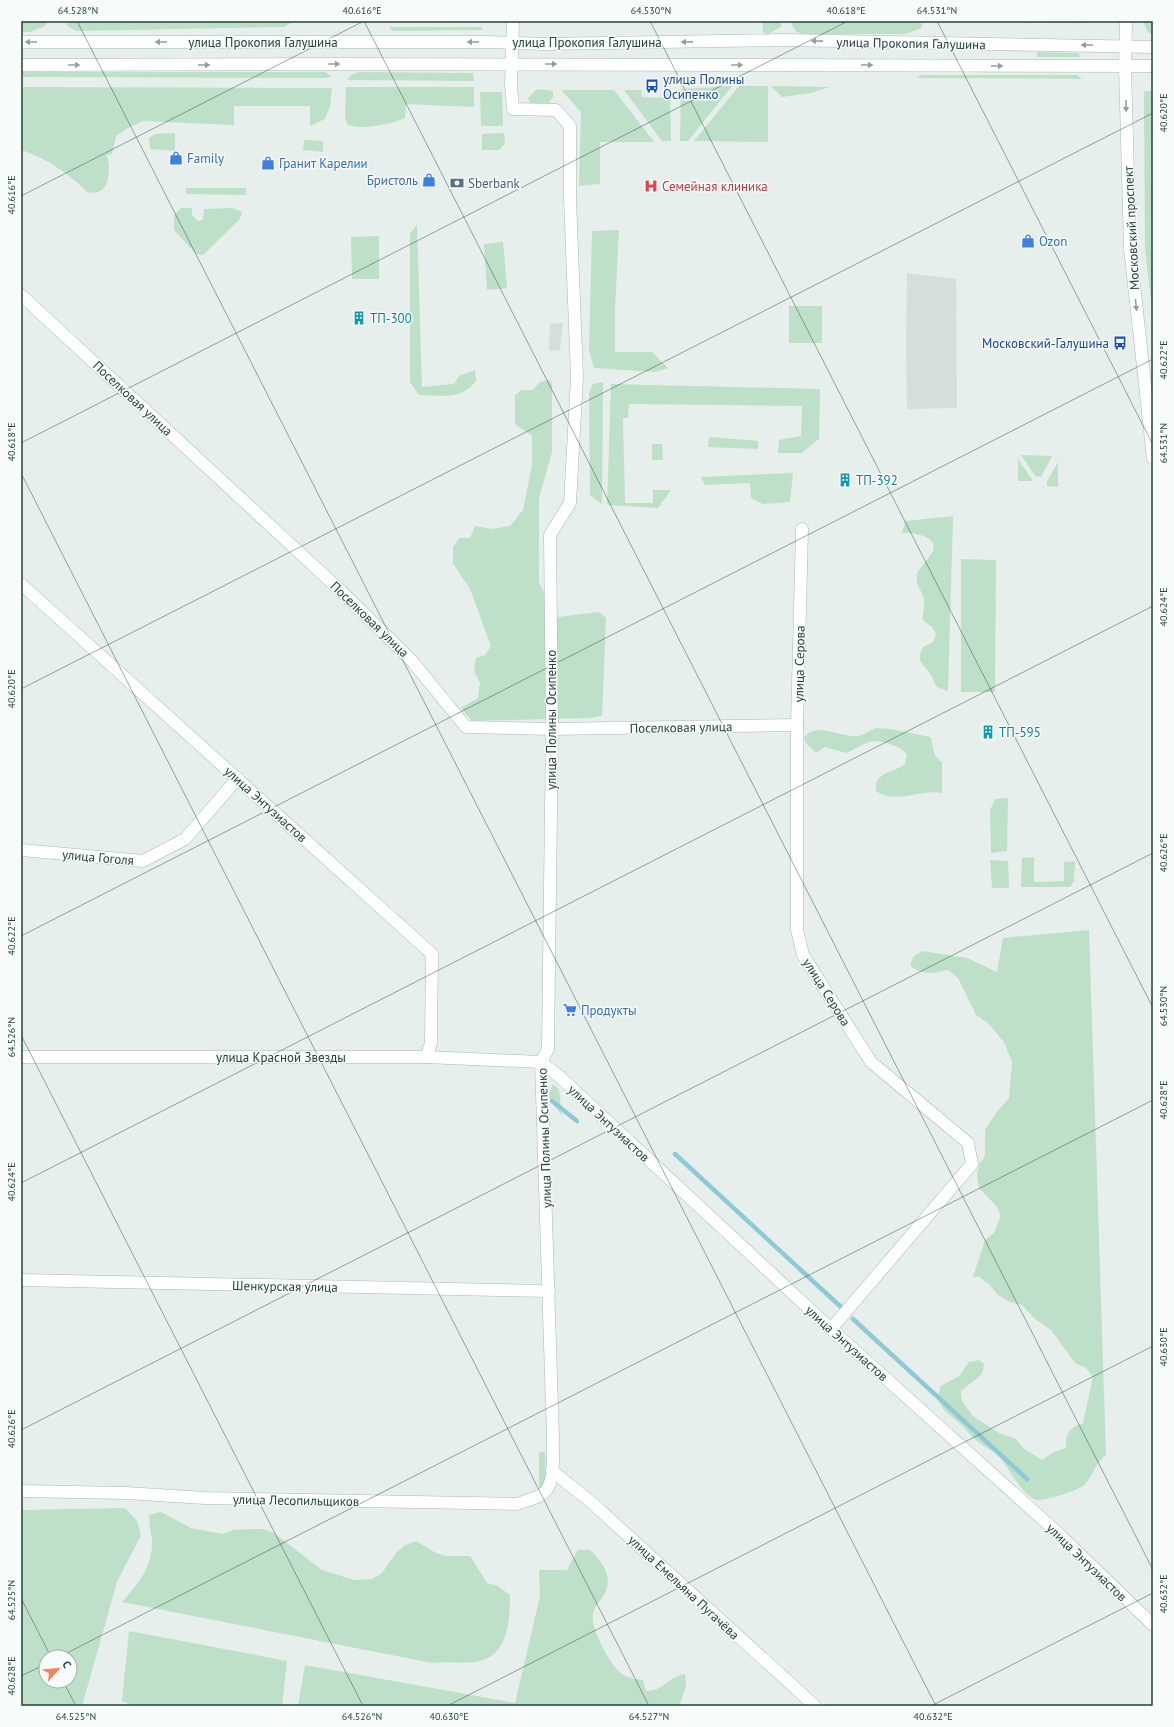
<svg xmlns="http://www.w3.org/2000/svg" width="1174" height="1727" font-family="'PT Sans',sans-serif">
<rect width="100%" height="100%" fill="#e6efeb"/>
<g fill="#d4dfda">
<polygon points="907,273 956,279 957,408 907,409 906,346"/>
<polygon points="563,323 560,350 549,351 550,324"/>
</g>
<g fill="#bfe0c8" fill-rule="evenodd">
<polygon points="21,21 48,21 45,26 30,32 21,32"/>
<polygon points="66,21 295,21 284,27 76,31 68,26"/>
<polygon points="762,21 781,21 781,27 768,34 763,32"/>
<polygon points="790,21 918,21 922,24 922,28 906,34 803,34 796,32"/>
<polygon points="927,21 980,21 929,22"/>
<polygon points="1010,21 1087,21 1084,23 1010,22"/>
<polygon points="1143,21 1153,21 1153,35 1148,32"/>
<polygon points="389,27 482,27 482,30 392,31"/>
<polygon points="1037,52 1079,53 1080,57 1037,57"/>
<polygon points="21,72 325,72 332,77 324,78 21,77"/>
<polygon points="359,72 473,73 474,81 347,80 351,75"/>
<polygon points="921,75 1077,75 1082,79 917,78"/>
<polygon points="732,86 688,141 680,141 681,89"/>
<polygon points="739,86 768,86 768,142 694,141"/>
<polygon points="771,86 830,87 811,93 782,97"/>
<path d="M21,87L332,88L330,106L325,119L310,126V106H234V125L143,121L128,128L116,136L112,154L106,155C111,162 110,187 100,191C97,193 91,192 88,193C71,175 45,157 21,150Z"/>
<path d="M346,87H474V107L406,104L405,118C392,124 360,131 347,124L345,116Z"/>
<polygon points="537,89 553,91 553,97 549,103 530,103 528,98"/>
<polygon points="561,90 614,90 654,142 600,142 600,184 579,186 581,112"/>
<polygon points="624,90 641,90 642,97 664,98 664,90 670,90 671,141 662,141"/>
<polygon points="1144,91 1153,91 1153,317 1145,248"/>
<polygon points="480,92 502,92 503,126 481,126"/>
<polygon points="175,133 175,151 150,149 149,138 155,134"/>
<polygon points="504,133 505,144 499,150 482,150 482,134"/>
<polygon points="304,140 323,141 323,152 303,150"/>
<polygon points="186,188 246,188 246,195 186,194"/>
<polygon points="181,208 192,208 192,215 198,221 203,220 204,209 232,208 242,212 240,219 203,255 196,254 174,230 174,215"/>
<path d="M417,225L422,387L454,384L459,376L475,370L476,381C460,401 442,395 419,395L410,382V234Z"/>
<polygon points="619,230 615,309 615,352 652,352 668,368 655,372 594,368 589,351 592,231"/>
<polygon points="379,236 379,279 352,279 351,237"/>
<polygon points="503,242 507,288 487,290 484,244"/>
<rect x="789" y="306" width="33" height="37"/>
<polygon points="549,380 552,383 552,452 539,498 539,583 558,617 599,612 606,618 602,716 589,718 472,721 461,708 478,698 480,683 474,671 476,658 485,655 491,646 470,589 453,563 453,547 459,538 470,538 475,526 492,529 510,526 523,510 532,465 532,436 515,424 515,395 522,390 533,390 540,382"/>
<polygon points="603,382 602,504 590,495 589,393 593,384"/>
<polygon points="611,384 820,389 819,439 802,453 778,453 779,440 801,436 802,406 629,404 628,418 623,418 625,503 653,503 653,490 671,490 658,508 607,505"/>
<polygon points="709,437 758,441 758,449 708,447"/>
<polygon points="652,444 662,444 663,460 652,460"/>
<polygon points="1021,455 1052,456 1041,477 1035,476"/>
<polygon points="1018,459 1033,481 1018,481"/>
<polygon points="1058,462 1058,487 1047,486 1047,481"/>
<polygon points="793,473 790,502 763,504 751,498 750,483 705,485 701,477"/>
<path d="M953,516L948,691L937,687C934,682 932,677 929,672C923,662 915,663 923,647L933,642L936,634L932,627L923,620C922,613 925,607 924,601C923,591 915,585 917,575C919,564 944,549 929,539C922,534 910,532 902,533L905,521Z"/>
<polygon points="961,559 996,560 995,692 961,692"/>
<path d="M875,728L891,729L930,737C935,747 931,755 942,762V793C920,789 896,805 876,791C873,772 894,773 905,764L907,755C903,746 878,739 869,742C861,745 854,750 846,753L825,747L816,753L806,743L804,738C815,721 841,738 858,736C864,735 869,731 875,728Z"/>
<polygon points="1008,798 1007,851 991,853 990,810 995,799"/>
<polygon points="1034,857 1034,882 1064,881 1064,862 1075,861 1074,881 1070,887 1021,887 1022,858"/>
<polygon points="990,860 1008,861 1009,888 992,888"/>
<path d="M1089,930L1106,1455C1093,1465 1094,1476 1084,1485C1078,1491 1047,1500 1038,1500C1026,1499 1011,1473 1004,1463C998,1452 985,1448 976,1440C969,1435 964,1426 957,1421C944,1411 934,1403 941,1386L959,1376L969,1362L979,1360L984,1364L983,1371L980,1376L961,1391V1397L963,1402L973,1416L999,1433L1016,1439L1024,1449L1042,1460L1052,1453L1066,1448C1065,1433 1070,1428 1083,1423L1093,1377L1086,1368L1075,1363L1051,1330L1035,1319L1022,1305L1010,1302L998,1295L989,1284L979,1277H973L985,1240L994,1233L1001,1216L997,1207L979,1188L977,1174L980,1163L984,1158L985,1154V1130L996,1113L1009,1098L1012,1062L1004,1042L988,1023L976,1015L958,978L948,970C933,973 924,976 911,966C911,957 915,955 922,951L967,958L997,972L1003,938Z"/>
<polygon points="553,1084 559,1090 562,1116 548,1096"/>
<polygon points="539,1452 545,1452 546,1480 539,1489"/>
<path d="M125,1508L137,1521L141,1535L117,1582L82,1706H21V1510ZM46,1657H70V1681H46Z"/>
<path d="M161,1512L191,1528L223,1534L233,1530L251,1529H263L274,1533L322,1570L354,1580L372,1579L382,1573L396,1553L405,1545L416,1541L436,1553L446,1556H470L487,1583L498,1586L510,1595C510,1621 508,1658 475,1662C461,1664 446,1661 432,1663L122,1602C138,1584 153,1566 152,1540C151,1532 149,1524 149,1515Z"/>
<path d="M578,1550H590C603,1563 614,1578 604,1595C600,1601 594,1607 593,1614C590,1628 611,1667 622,1674C628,1678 635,1679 643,1680L646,1691C664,1691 666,1678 685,1674L686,1687L679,1706H298L305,1665L515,1703L540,1596L539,1570H567Z"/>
<polygon points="129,1631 287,1661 282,1706 133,1706 122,1701"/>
</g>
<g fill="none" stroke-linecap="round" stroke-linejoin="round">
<g stroke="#8ec9d4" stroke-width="4.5">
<polyline points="552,1101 577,1121"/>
<polyline points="675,1154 841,1307"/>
<polyline points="853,1319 1027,1479"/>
</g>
<g stroke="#a8b8b2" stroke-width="13">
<g id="minor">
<polyline points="21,295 341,591 412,661 466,727 552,729 797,725"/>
<polyline points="802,529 797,725 797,930 803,955 871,1062 968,1143 972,1164 831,1329"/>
<polyline points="21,584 432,954 431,1043 426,1057"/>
<polyline points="21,850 143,861 185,839 238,778"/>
<polyline points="21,1057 426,1057 541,1062 561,1078 831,1329 1060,1535 1153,1625"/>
<polyline points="21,1280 549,1291"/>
<polyline points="552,1471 591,1502 815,1706"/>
<path d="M21,1491L126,1493L205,1498L517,1504C525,1501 534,1499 541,1495C557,1486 552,1454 553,1438L541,1062L548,1049L552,729L550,535L570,503L577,377L570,199V126L556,110L513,109L511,85L513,21"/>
</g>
</g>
<g stroke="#a4bbb3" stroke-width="13">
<g id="secondary">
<polyline points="1126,21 1125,67 1130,248 1153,458"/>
<polyline points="21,42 485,42 546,44 785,40 1153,47"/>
<polyline points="21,65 340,64 1153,66"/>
</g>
</g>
<use href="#minor" stroke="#fff" stroke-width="12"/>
<use href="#secondary" stroke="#fff" stroke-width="12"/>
</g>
<defs><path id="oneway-solid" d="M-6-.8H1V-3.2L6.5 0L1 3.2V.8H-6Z"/></defs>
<g fill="#92a09c">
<use href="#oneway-solid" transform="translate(817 41) rotate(-179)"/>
<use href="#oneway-solid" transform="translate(31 42) rotate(-180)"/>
<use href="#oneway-solid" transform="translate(161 42) rotate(180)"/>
<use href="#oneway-solid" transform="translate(473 42) rotate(-180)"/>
<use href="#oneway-solid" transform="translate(687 42) rotate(179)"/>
<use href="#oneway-solid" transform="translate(1087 45) rotate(180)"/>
<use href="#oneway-solid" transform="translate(334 64)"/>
<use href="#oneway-solid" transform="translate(551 64)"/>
<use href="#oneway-solid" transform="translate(74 65)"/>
<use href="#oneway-solid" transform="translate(204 65)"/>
<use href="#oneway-solid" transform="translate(737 65)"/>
<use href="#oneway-solid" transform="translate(867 65)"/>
<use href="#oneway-solid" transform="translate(997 66)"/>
<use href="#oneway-solid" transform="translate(1126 106) rotate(89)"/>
<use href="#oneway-solid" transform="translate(1136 305) rotate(84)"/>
</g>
<path fill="none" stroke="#24423a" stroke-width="1" stroke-opacity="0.45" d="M77,21L936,1706M364,21L1153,1570M650,21L1153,1008M937,21L1153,445M21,196L364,21M21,443L848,21M21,473L649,1706M21,689L1153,113M21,936L1153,359M21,1035L363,1706M21,1183L1153,606M21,1430L1153,853M21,1598L51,1657M59,1657L1153,1100M21,1676L46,1664M63,1681L76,1706M447,1706L1153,1346M931,1706L1153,1593"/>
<defs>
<g id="bus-bare" transform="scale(1.08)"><path d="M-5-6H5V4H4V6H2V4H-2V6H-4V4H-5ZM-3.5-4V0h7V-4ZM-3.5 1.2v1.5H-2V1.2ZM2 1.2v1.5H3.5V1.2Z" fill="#1a4fb4" stroke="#f7fbf9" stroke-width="2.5" paint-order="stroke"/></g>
<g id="shop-bare" transform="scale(1.08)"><path d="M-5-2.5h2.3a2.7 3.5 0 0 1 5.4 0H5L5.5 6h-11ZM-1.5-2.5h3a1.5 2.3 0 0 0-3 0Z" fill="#3f7fe0" stroke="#f7fbf9" stroke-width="2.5" paint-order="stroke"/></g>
<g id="bank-bare" transform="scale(1.08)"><path d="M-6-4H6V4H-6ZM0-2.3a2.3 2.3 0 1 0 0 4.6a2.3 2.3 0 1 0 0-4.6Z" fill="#5c6f8a" stroke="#f7fbf9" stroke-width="2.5" paint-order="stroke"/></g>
<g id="hospital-bare" transform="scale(1.08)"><path d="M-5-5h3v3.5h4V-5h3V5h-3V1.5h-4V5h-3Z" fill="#e0444e" stroke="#f7fbf9" stroke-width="2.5" paint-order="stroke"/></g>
<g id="building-bare" transform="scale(1.08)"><path d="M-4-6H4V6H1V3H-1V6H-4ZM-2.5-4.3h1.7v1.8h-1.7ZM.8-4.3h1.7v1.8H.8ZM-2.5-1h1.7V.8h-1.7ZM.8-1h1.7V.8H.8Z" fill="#0f9aa8" stroke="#f7fbf9" stroke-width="2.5" paint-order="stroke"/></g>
<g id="supermarket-bare" transform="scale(1.08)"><path d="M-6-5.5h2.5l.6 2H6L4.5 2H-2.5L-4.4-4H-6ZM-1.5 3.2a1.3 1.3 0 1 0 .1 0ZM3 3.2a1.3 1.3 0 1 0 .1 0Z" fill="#3f7fe0" stroke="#f7fbf9" stroke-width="2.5" paint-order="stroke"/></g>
</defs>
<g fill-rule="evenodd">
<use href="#bus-bare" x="652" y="86"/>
<use href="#shop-bare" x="176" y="158"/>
<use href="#shop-bare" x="268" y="163"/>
<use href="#shop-bare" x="429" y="180"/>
<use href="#bank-bare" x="457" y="183"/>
<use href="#hospital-bare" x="651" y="186"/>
<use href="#shop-bare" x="1028" y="241"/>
<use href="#building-bare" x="359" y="318"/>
<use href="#bus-bare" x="1120" y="343"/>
<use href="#building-bare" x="845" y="480"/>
<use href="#building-bare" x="988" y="732"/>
<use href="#supermarket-bare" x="570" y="1010"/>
</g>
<g text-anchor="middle" stroke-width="3" stroke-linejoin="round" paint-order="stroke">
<g font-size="13" fill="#24423a" stroke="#f7fbf9">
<text x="263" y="47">улица Прокопия Галушина</text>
<text x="587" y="47">улица Прокопия Галушина</text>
<text transform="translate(911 43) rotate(1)" y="5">улица Прокопия Галушина</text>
<text transform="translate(1131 228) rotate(-93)" y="5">Московский проспект</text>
<text transform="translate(133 398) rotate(43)" y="5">Поселковая улица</text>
<text transform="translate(370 619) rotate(44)" y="5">Поселковая улица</text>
<text transform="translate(799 664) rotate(-89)" y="5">улица Серова</text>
<text transform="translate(551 720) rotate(-90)" y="5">улица Полины Осипенко</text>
<text transform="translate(681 727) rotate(-1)" y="5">Поселковая улица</text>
<text transform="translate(266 804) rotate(42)" y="5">улица Энтузиастов</text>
<text transform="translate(98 857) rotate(5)" y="5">улица Гоголя</text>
<text transform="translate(827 992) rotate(58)" y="5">улица Серова</text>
<text x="281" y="1062">улица Красной Звезды</text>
<text transform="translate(609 1123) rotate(43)" y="5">улица Энтузиастов</text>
<text transform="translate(544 1138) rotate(-92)" y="5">улица Полины Осипенко</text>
<text transform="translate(285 1286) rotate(1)" y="5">Шенкурская улица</text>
<text transform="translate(847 1343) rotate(42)" y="5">улица Энтузиастов</text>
<text transform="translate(296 1500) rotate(1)" y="5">улица Лесопильщиков</text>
<text transform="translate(1087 1562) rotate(44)" y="5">улица Энтузиастов</text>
<text transform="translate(684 1587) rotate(43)" y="5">улица Емельяна Пугачёва</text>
</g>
<g font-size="13" fill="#164399" stroke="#f7fbf9" text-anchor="start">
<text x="663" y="84">улица Полины<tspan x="663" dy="15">Осипенко</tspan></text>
<text x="1109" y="348" text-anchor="end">Московский-Галушина</text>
</g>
<g font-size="13" fill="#366cbe" stroke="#f7fbf9" text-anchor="start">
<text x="187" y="163">Family</text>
<text x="279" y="168">Гранит Карелии</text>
<text x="418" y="185" text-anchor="end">Бристоль</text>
<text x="1039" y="246">Ozon</text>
<text x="581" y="1015">Продукты</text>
</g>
<g font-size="13" fill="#4e5e75" stroke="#f7fbf9" text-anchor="start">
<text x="468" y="188">Sberbank</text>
</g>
<g font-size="13" fill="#be3a42" stroke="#f7fbf9" text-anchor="start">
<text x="662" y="191">Семейная клиника</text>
</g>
<g font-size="13" fill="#0d838f" stroke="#f7fbf9" text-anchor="start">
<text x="370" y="323">ТП-300</text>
<text x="856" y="485">ТП-392</text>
<text x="999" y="737">ТП-595</text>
</g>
</g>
<rect width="1174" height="1727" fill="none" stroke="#f7fbf9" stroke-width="44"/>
<g transform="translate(58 1669) rotate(63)"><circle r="19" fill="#f7fbf9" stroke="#a3b1ad"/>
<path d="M0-3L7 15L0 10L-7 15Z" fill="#f4845f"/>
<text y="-6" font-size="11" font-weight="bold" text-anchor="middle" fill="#24423a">С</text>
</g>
<rect x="22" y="22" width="1130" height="1683" fill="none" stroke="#24423a" stroke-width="1.5"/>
<g font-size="10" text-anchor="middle" fill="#24423a">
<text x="78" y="14">64.528°N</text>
<text x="362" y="14">40.616°E</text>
<text x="651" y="14">64.530°N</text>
<text x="846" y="14">40.618°E</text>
<text x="937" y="14">64.531°N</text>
<text transform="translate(1163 113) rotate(-90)" y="4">40.620°E</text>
<text transform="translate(11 195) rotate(-90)" y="4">40.616°E</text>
<text transform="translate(1163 360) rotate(-90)" y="4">40.622°E</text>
<text transform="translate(11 442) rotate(-90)" y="4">40.618°E</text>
<text transform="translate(1163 443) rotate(-90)" y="4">64.531°N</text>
<text transform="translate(1163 607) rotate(-90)" y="4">40.624°E</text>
<text transform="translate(11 689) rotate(-90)" y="4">40.620°E</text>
<text transform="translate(1163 853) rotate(-90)" y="4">40.626°E</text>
<text transform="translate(11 936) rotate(-90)" y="4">40.622°E</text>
<text transform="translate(1163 1006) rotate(-90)" y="4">64.530°N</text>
<text transform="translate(11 1037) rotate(-90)" y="4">64.526°N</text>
<text transform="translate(1163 1100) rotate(-90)" y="4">40.628°E</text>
<text transform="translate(11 1182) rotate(-90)" y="4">40.624°E</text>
<text transform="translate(1163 1347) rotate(-90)" y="4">40.630°E</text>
<text transform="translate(11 1429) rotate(-90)" y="4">40.626°E</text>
<text transform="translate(1163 1594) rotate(-90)" y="4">40.632°E</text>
<text transform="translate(11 1600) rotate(-90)" y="4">64.525°N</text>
<text transform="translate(11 1676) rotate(-90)" y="4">40.628°E</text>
<text x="76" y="1720">64.525°N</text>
<text x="362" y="1720">64.526°N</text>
<text x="449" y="1720">40.630°E</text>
<text x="649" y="1720">64.527°N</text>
<text x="933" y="1720">40.632°E</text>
</g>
</svg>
